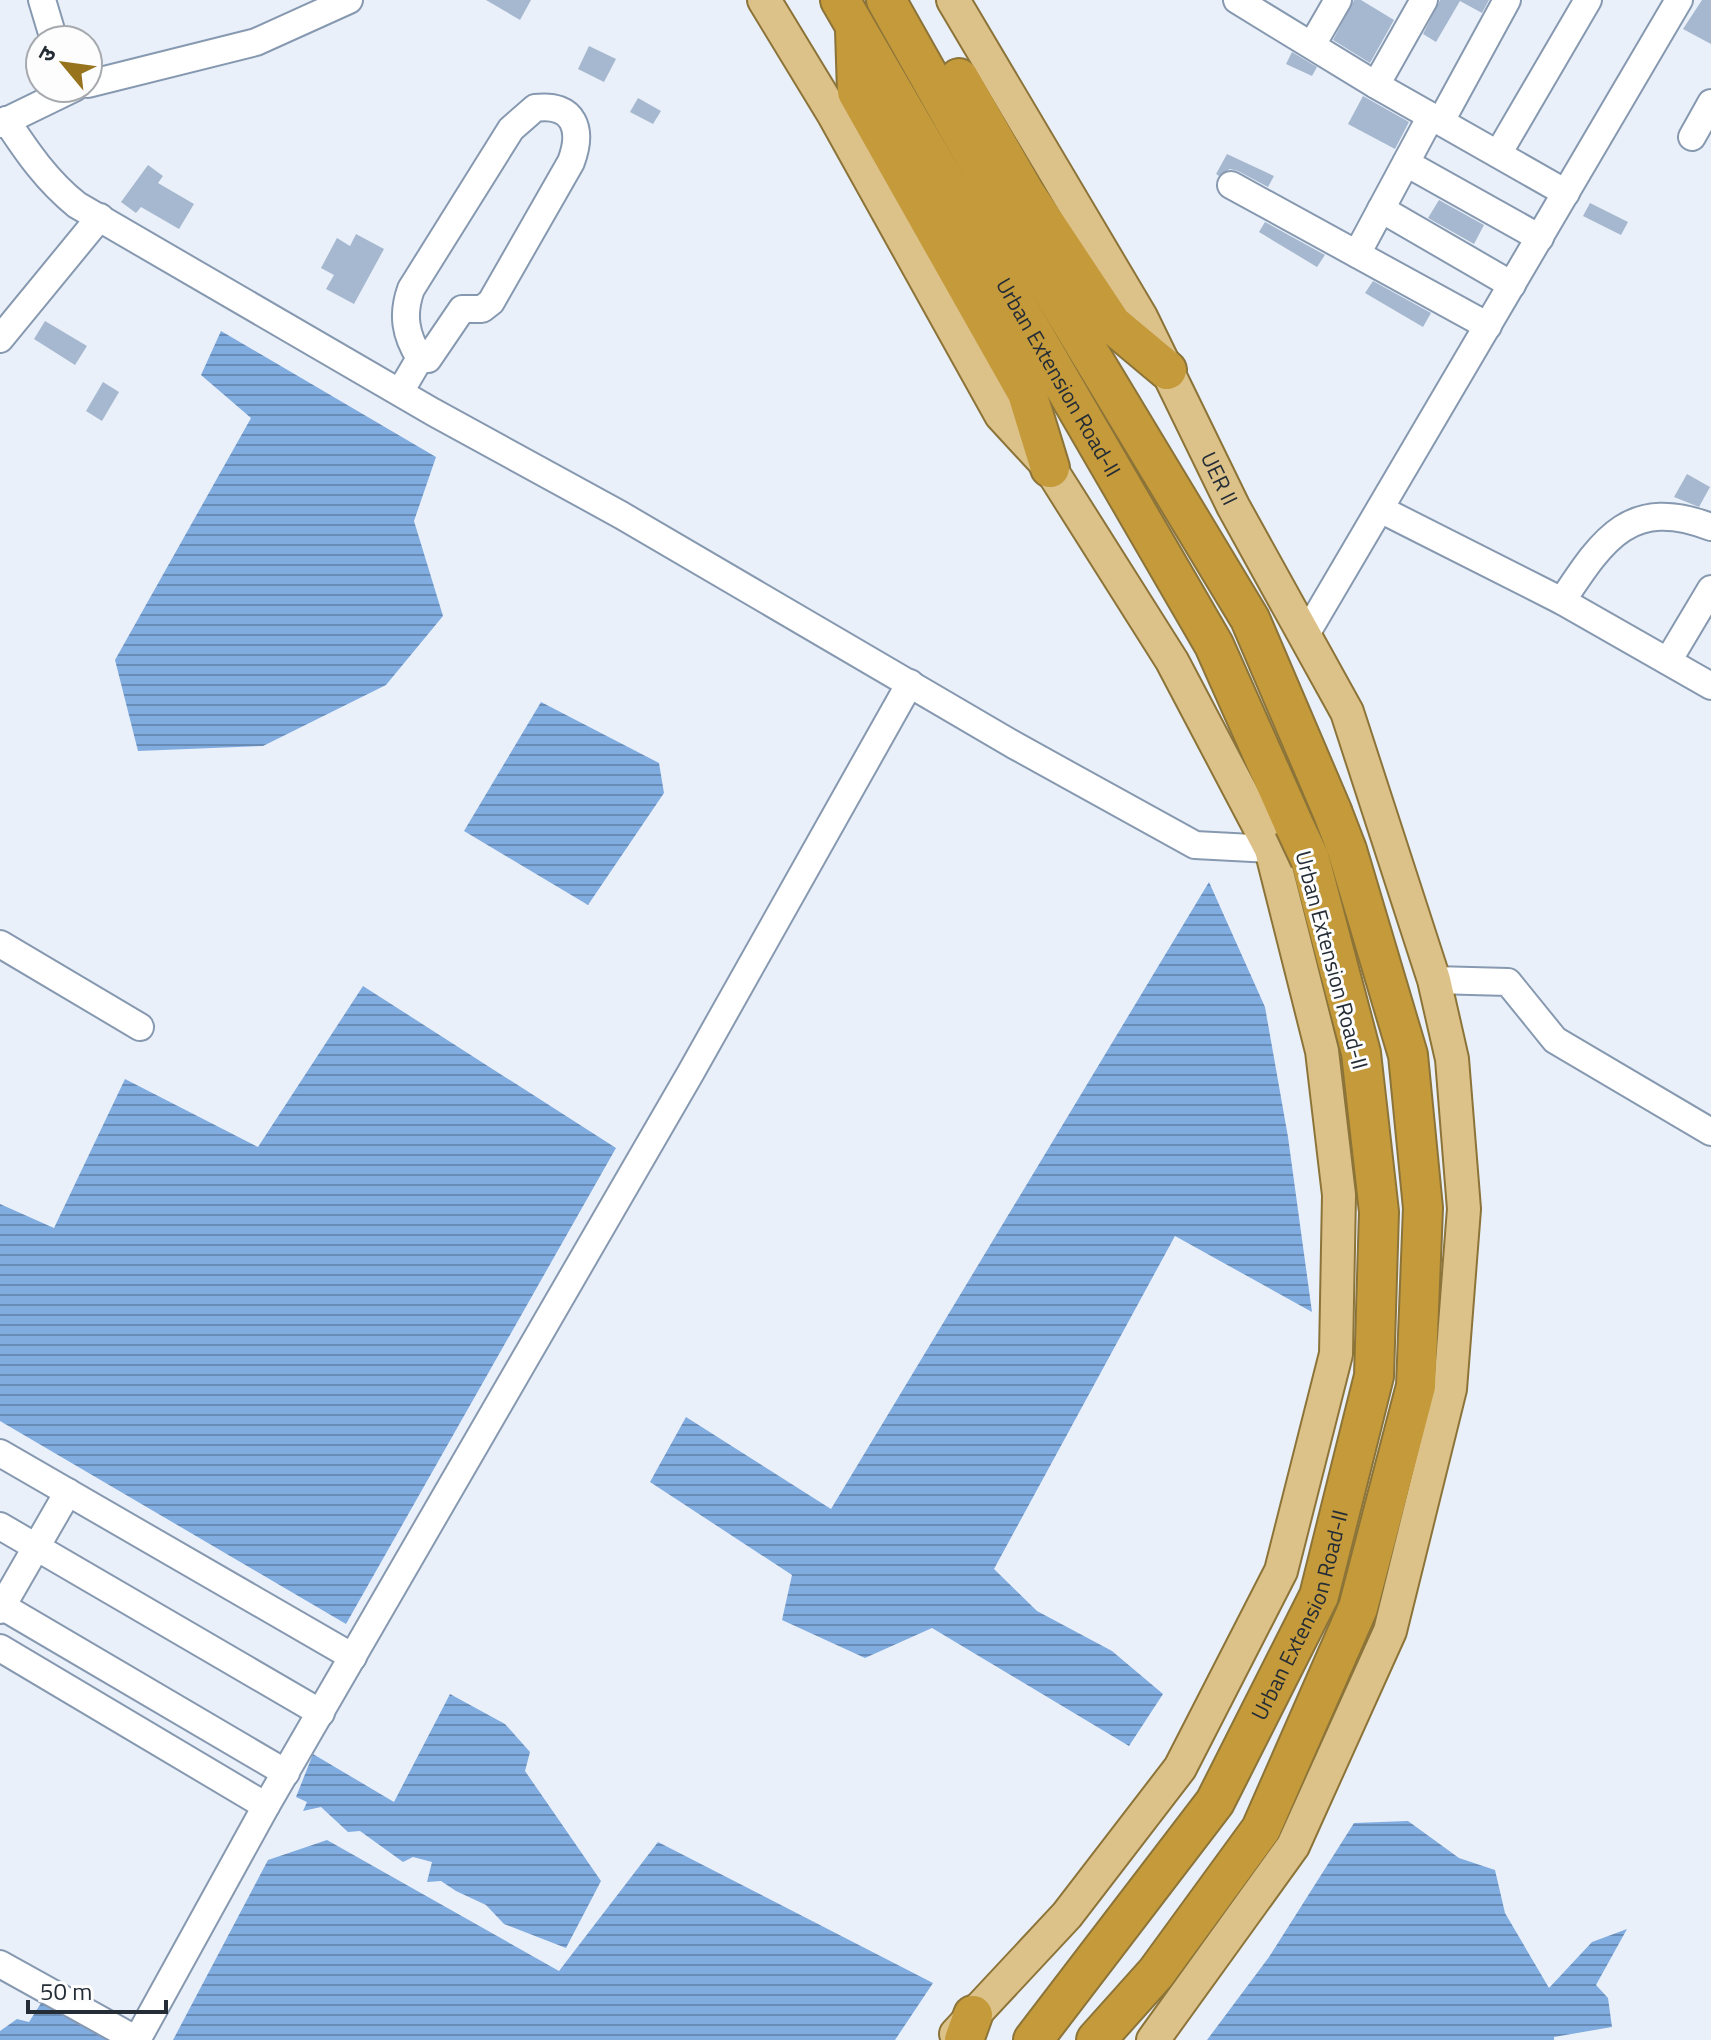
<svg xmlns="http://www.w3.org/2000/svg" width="1711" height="2040" font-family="'Titillium Web','Noto Sans Devanagari',sans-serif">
<defs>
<pattern id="water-rules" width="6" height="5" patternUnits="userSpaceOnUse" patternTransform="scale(2)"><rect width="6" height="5" fill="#81ace0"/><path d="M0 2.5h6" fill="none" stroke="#698cb6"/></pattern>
</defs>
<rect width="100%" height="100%" fill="#e9f0fa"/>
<g fill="url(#water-rules)">
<polygon points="221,331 436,457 414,521 443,616 386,685 263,746 138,751 115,660 251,418 201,375"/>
<polygon points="541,702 659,763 664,793 588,905 464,831"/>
<polygon points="1209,882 1265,1007 1288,1137 1312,1312 1175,1236 994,1569 1037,1611 1112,1651 1163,1694 1129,1746 932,1628 865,1658 782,1620 792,1575 650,1482 686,1417 831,1509"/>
<polygon points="363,986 616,1148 346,1624 0,1421 0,1204 54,1228 125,1079 258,1147"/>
<polygon points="450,1694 505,1724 530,1752 525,1771 601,1881 566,1948 504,1924 486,1905 456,1891 441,1881 427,1882 432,1862 413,1857 403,1862 360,1831 348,1832 321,1807 303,1811 307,1802 296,1797 313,1754 394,1802"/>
<polygon points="1408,1821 1459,1858 1495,1870 1505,1913 1549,1988 1592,1942 1627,1929 1596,1985 1608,1998 1612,2027 1554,2037 1554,2040 1207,2040 1269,1957 1354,1823"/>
<polygon points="327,1840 559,1971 658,1842 933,1983 895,2040 173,2040 268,1860"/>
<polygon points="43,2000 109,2040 0,2040 0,2031 17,2019 29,2022"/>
</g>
<g fill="#a6b8cf">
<polygon points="486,0 531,0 520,20"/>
<polygon points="1354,0 1361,0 1394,20 1370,63 1333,40"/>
<polygon points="1440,0 1489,0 1482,13 1460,1 1436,42 1423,34"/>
<polygon points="1702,0 1711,0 1711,44 1683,29"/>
<polygon points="589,46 616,59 604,82 578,69"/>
<polygon points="1292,52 1317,67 1312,76 1286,64"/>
<polygon points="1363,96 1409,122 1395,149 1348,124"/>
<polygon points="638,98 661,111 653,124 630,112"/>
<polygon points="1227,154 1274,176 1268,187 1238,171 1230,169 1219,176 1216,174"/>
<polygon points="148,165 163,176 158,183 194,204 179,229 141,207 136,213 121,202"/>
<polygon points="1439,200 1484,225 1474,244 1428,218"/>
<polygon points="1590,203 1628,222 1621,235 1583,216"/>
<polygon points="1265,222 1325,255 1317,267 1259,232"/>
<polygon points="356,234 384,249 354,304 326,289 334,275 321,268 337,238 350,246"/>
<polygon points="1373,281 1431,313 1423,327 1365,293"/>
<polygon points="45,321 87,346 75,365 34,339"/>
<polygon points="103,382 119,392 102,421 86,411"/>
<polygon points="1687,474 1710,487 1699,507 1674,497"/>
</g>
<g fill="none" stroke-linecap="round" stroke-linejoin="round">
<g stroke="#8799b0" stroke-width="30">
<g id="minor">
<polyline points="42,0 54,40"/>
<polyline points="1237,0 1376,85 1566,193"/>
<polyline points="1312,45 1338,0"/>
<polyline points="88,84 256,42 349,0"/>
<polyline points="1376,85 1424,0"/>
<path d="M6,120C27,152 47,181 77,205L433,412L621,515L1014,745L1195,845L1271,849L1287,847"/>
<polyline points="1441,121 1507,0"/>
<polyline points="0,124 74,88"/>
<polyline points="1692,137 1711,103"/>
<polyline points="1498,154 1588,0"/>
<polyline points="1406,163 1540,238"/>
<polyline points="1231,185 1488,326"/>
<polyline points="1381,209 1512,285"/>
<polyline points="1357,254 1431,116"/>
<polyline points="0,339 100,217"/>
<path d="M400,392L420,358C405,335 402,314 411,289L511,129L535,108C575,103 583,130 571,162L491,302L482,309H462L428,359L420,358"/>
<polyline points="1380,509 1562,601 1711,686"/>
<path d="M1562,601C1603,539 1630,496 1711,527"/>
<polyline points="1305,636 1679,0"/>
<polyline points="1668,661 1711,589"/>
<polyline points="0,944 140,1027"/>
<polyline points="1434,980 1508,982 1555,1040 1711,1132"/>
<polyline points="0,1453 353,1657"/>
<polyline points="0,1526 321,1713"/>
<polyline points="0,1605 286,1773"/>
<polyline points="0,1610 68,1492"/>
<polyline points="0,1648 266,1806"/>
<polyline points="0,1964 137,2040"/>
<polyline points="137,2040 266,1806 690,1074 910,683"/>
</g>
</g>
<g stroke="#8c7439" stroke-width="36">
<g id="major">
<polyline points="764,0 834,115 1001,415 1050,468 1172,661 1271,849 1322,1051 1339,1195 1336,1354 1281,1571 1180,1768 1067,1915 956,2034"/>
<path id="s1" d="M953,0L1141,317L1233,506L1347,712L1434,980L1452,1059L1464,1209L1450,1389L1390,1631L1293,1846L1153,2040"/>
</g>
</g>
<g stroke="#8c7439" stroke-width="42">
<g id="highway">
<path id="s2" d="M840,0L1214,645L1294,825"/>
<polyline points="886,0 1022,241 1250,619 1332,811"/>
<polyline points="855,30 857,92 1027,393 1050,468"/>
<polyline points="959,78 1025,193 1112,324 1167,370"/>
<polyline points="964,2040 973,2015"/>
<path id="s3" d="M1033,2040L1215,1802L1319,1596L1374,1376L1379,1212L1361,1053L1310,859"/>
<polyline points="1096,2040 1156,1973 1261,1829 1358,1608 1416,1386 1423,1208 1408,1055 1347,850"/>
</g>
</g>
<use href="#minor" stroke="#fff" stroke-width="26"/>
<use href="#major" stroke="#dcc289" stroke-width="32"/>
<use href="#highway" stroke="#c49a3b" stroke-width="38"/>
<g stroke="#8c7439" stroke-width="42" stroke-linecap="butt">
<g id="highway-bridge">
<polyline points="1332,811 1347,850"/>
<polyline points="1294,825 1310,859"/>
</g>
</g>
<use href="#highway-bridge" stroke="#c49a3b" stroke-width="38"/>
</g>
<g text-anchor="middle" stroke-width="6" stroke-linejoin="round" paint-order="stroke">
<g font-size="22" fill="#242c35" stroke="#fdfdfd">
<text dy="8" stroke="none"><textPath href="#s2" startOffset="436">Urban Extension Road-II</textPath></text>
<text dy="8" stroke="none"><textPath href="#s1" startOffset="548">UER II</textPath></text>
<text transform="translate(1332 960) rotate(75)" y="8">Urban Extension Road-II</text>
<text dy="8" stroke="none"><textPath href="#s3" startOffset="506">Urban Extension Road-II</textPath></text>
</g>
</g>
<g transform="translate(64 64) rotate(299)"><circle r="38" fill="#fdfdfd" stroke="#a6a9ad" stroke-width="2"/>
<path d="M0-6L14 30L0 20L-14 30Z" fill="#96731c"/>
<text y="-12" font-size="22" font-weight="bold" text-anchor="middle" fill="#242c35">उ</text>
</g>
<path d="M28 2000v12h138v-12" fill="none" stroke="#242c35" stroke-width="4"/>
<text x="40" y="2000" font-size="24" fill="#242c35" stroke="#fdfdfd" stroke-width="6" paint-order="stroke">50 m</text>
</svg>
